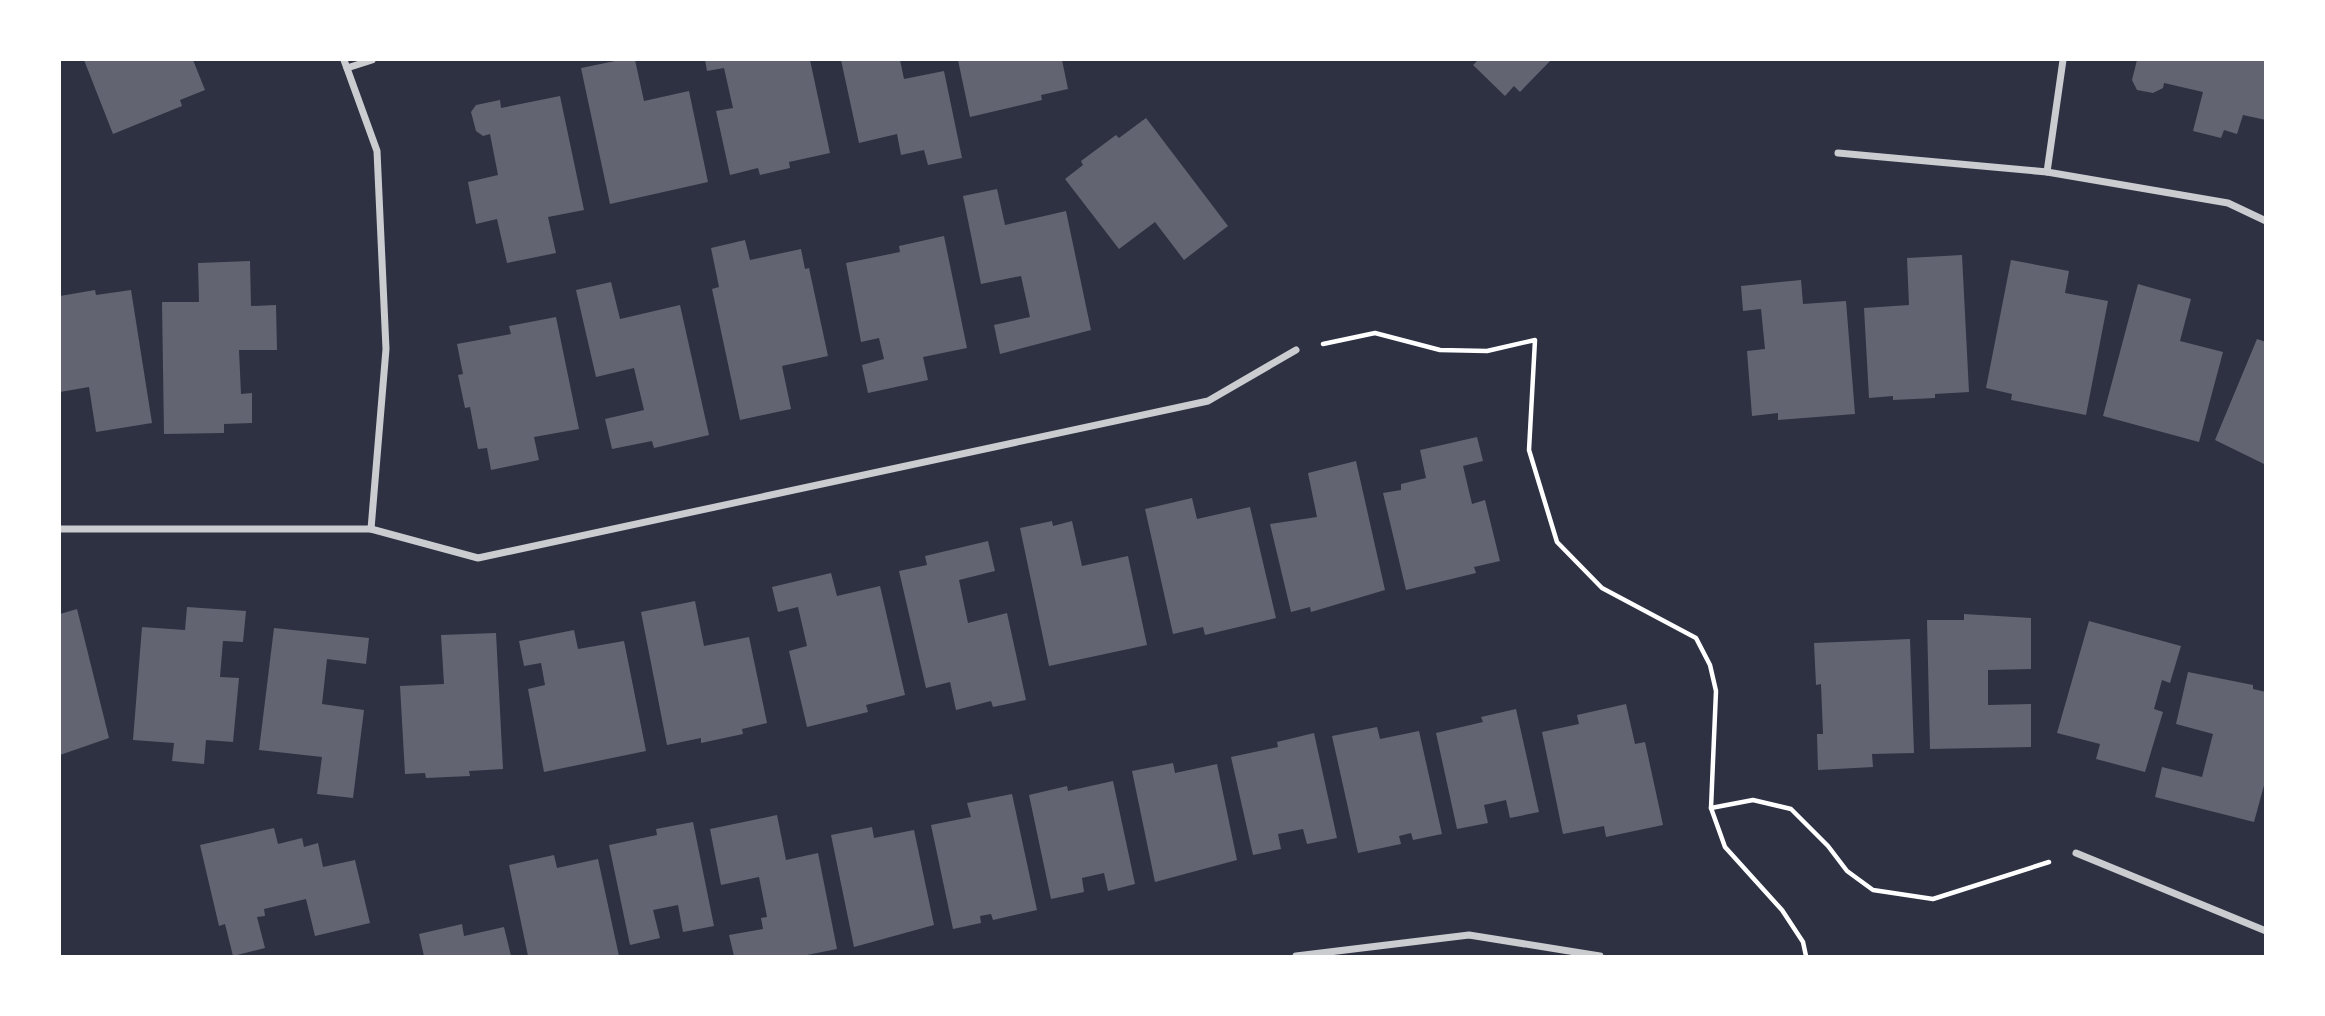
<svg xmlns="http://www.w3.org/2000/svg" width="2325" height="1016" font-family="'Sofia Sans Condensed',sans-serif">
<rect width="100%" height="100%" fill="#2d3142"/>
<g fill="#626471">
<polygon points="84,60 193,60 205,90 180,100 182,106 113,134"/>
<polygon points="620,60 635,60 644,101 689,91 708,182 610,204 581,68"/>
<polygon points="705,60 810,60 830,153 789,162 790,168 760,175 758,168 730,175 716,111 733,108 724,68 707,71"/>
<polygon points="841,60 900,60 904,79 944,71 962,158 928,165 924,150 901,155 897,134 859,143"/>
<polygon points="958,60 1062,60 1068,89 1041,95 1042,100 970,117"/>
<polygon points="1478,60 1551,60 1520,92 1514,86 1505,96 1473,65"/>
<polygon points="2137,60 2266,60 2266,120 2243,115 2237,134 2224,130 2221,138 2193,131 2203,92 2164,83 2163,88 2153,93 2137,90 2132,80"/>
<polygon points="560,96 584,210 548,217 556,253 507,263 497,219 476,224 468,182 498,175 490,134 483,136 476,131 471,112 476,105 500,100 501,108"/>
<polygon points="1146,118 1228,226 1184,260 1155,222 1119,249 1065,179 1083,165 1081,161 1116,135 1119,138"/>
<polygon points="997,189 1005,225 1066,211 1091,330 1000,354 994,325 1030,317 1021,276 981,284 963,196"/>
<polygon points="944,236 967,348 923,357 928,380 868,393 862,365 884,359 879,338 861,342 846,263 900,252 899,246"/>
<polygon points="745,240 750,260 801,249 805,269 809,268 828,356 782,366 791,409 740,420 712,289 719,287 711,248"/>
<polygon points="1962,255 1969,392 1935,394 1935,398 1893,400 1893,396 1869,398 1864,308 1909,305 1907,258"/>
<polygon points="2011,260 2069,271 2065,293 2108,301 2086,415 2011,400 2012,394 1986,388"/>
<polygon points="250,261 251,306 276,305 277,350 239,350 241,394 252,393 252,423 224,424 224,433 164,434 162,302 199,302 198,263"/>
<polygon points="1801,280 1803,304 1846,301 1855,414 1778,420 1778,413 1752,416 1747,351 1765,349 1761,309 1743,311 1741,286"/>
<polygon points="611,282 620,319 680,305 709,435 654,448 652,441 612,449 605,419 644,410 634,368 596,377 576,290"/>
<polygon points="2138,284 2191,299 2180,341 2223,352 2199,442 2103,416"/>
<polygon points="95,290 96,295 131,290 152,423 96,432 89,387 60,392 60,296"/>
<polygon points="556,317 579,429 534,437 539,460 491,470 487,448 478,449 470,407 465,408 458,375 463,374 457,344 511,334 509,326"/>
<polygon points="2257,339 2266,342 2266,465 2215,440"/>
<polygon points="1477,437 1483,461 1463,466 1472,504 1485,500 1500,561 1474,567 1476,573 1406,590 1383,493 1401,490 1401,484 1426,478 1420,450"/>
<polygon points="1356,461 1385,590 1311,612 1310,607 1291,612 1270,524 1317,517 1308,473"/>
<polygon points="1192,498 1197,519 1250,507 1276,618 1205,635 1203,627 1173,634 1145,509"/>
<polygon points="1052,521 1053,526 1072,521 1082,566 1128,556 1147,645 1049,666 1020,528"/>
<polygon points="988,541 995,571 959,580 968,623 1007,613 1026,700 993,707 991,701 956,710 950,682 926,688 899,571 927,565 925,556"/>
<polygon points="831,573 837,596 880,586 905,695 866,705 868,712 807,727 789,651 807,646 798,607 778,612 772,587"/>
<polygon points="695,601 704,646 749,637 767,723 742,729 743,734 701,743 701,738 667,745 641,612"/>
<polygon points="187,607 246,611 243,642 223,641 220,677 239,678 233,742 206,740 204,764 172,761 174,743 133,740 142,627 185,630"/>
<polygon points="77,609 109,738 60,755 60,614"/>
<polygon points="1964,614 2031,618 2031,669 1988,670 1988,705 2031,704 2031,747 1930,749 1927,620 1964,620"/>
<polygon points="2089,621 2181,646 2170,683 2162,680 2154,709 2163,712 2145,772 2096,759 2100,744 2057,733"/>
<polygon points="274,628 369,638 366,664 327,659 322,704 364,710 353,798 317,794 322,757 259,750"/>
<polygon points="574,630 578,649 624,641 646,751 544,772 528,689 545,685 541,663 524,666 519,641"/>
<polygon points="496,633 503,769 469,771 470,776 426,778 425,773 405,774 400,686 444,684 441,635"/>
<polygon points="1910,639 1914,753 1872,754 1873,767 1818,770 1817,734 1823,734 1821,684 1816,685 1814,643"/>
<polygon points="2188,672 2253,685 2253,689 2266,692 2266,778 2254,822 2155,797 2162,767 2202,777 2213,734 2176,724"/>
<polygon points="1626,704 1635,744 1645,742 1663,825 1606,837 1604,826 1563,834 1542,732 1579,724 1577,715"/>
<polygon points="1516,709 1539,812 1510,818 1506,800 1484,805 1488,823 1457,829 1436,733 1483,722 1481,717"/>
<polygon points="1377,727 1380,739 1419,731 1442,834 1413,840 1411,833 1399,836 1401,844 1358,853 1332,736"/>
<polygon points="1314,733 1337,838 1307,844 1303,829 1278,834 1281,849 1253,855 1231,757 1278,747 1277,742"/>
<polygon points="1173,763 1175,773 1217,764 1237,860 1155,882 1132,771"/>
<polygon points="1113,781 1135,884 1108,891 1104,873 1082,878 1084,892 1051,899 1029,795 1067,786 1068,791"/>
<polygon points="1012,794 1037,910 993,920 991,914 980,916 981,923 953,929 931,825 971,817 967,803"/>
<polygon points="777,815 786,860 818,853 837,949 802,956 734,956 729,935 763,929 761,918 767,917 759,877 721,885 710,829"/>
<polygon points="693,822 714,926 683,932 678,905 653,910 660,938 630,945 609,845 657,835 656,829"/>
<polygon points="872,827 874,838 914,830 934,925 854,947 831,835"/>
<polygon points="274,828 278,844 302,838 304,847 318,843 323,867 355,860 370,923 315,936 306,899 264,909 265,916 257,917 265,948 233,956 225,924 219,926 200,845"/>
<polygon points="554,855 557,868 598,859 619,956 528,956 509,865"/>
<polygon points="462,924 464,936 504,927 511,956 424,956 419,934"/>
</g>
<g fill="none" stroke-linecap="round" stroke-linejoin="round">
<g stroke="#fff" stroke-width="4.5">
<polyline points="1323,344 1375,333 1440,350 1487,351 1535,340 1529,450 1557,542 1602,588 1696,638 1710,665 1716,691 1711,808 1725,847 1782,910 1803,942 1806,956"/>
<polyline points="1711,808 1753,800 1791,809 1828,846 1847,871 1873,890 1933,899 2049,862"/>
</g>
<g stroke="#caccd0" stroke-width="7">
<polyline points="344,60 377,151 386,349 371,529"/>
<polyline points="347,68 372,60"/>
<polyline points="1838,153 2047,172 2228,203 2266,221"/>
<polyline points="2047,172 2063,60"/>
<polyline points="60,529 371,529 478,558 1208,401 1296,350"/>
<polyline points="2076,853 2266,931"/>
<polyline points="1296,956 1469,935 1600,956"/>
</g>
</g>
<rect width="2325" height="1016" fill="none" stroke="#ffffff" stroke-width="122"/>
</svg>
